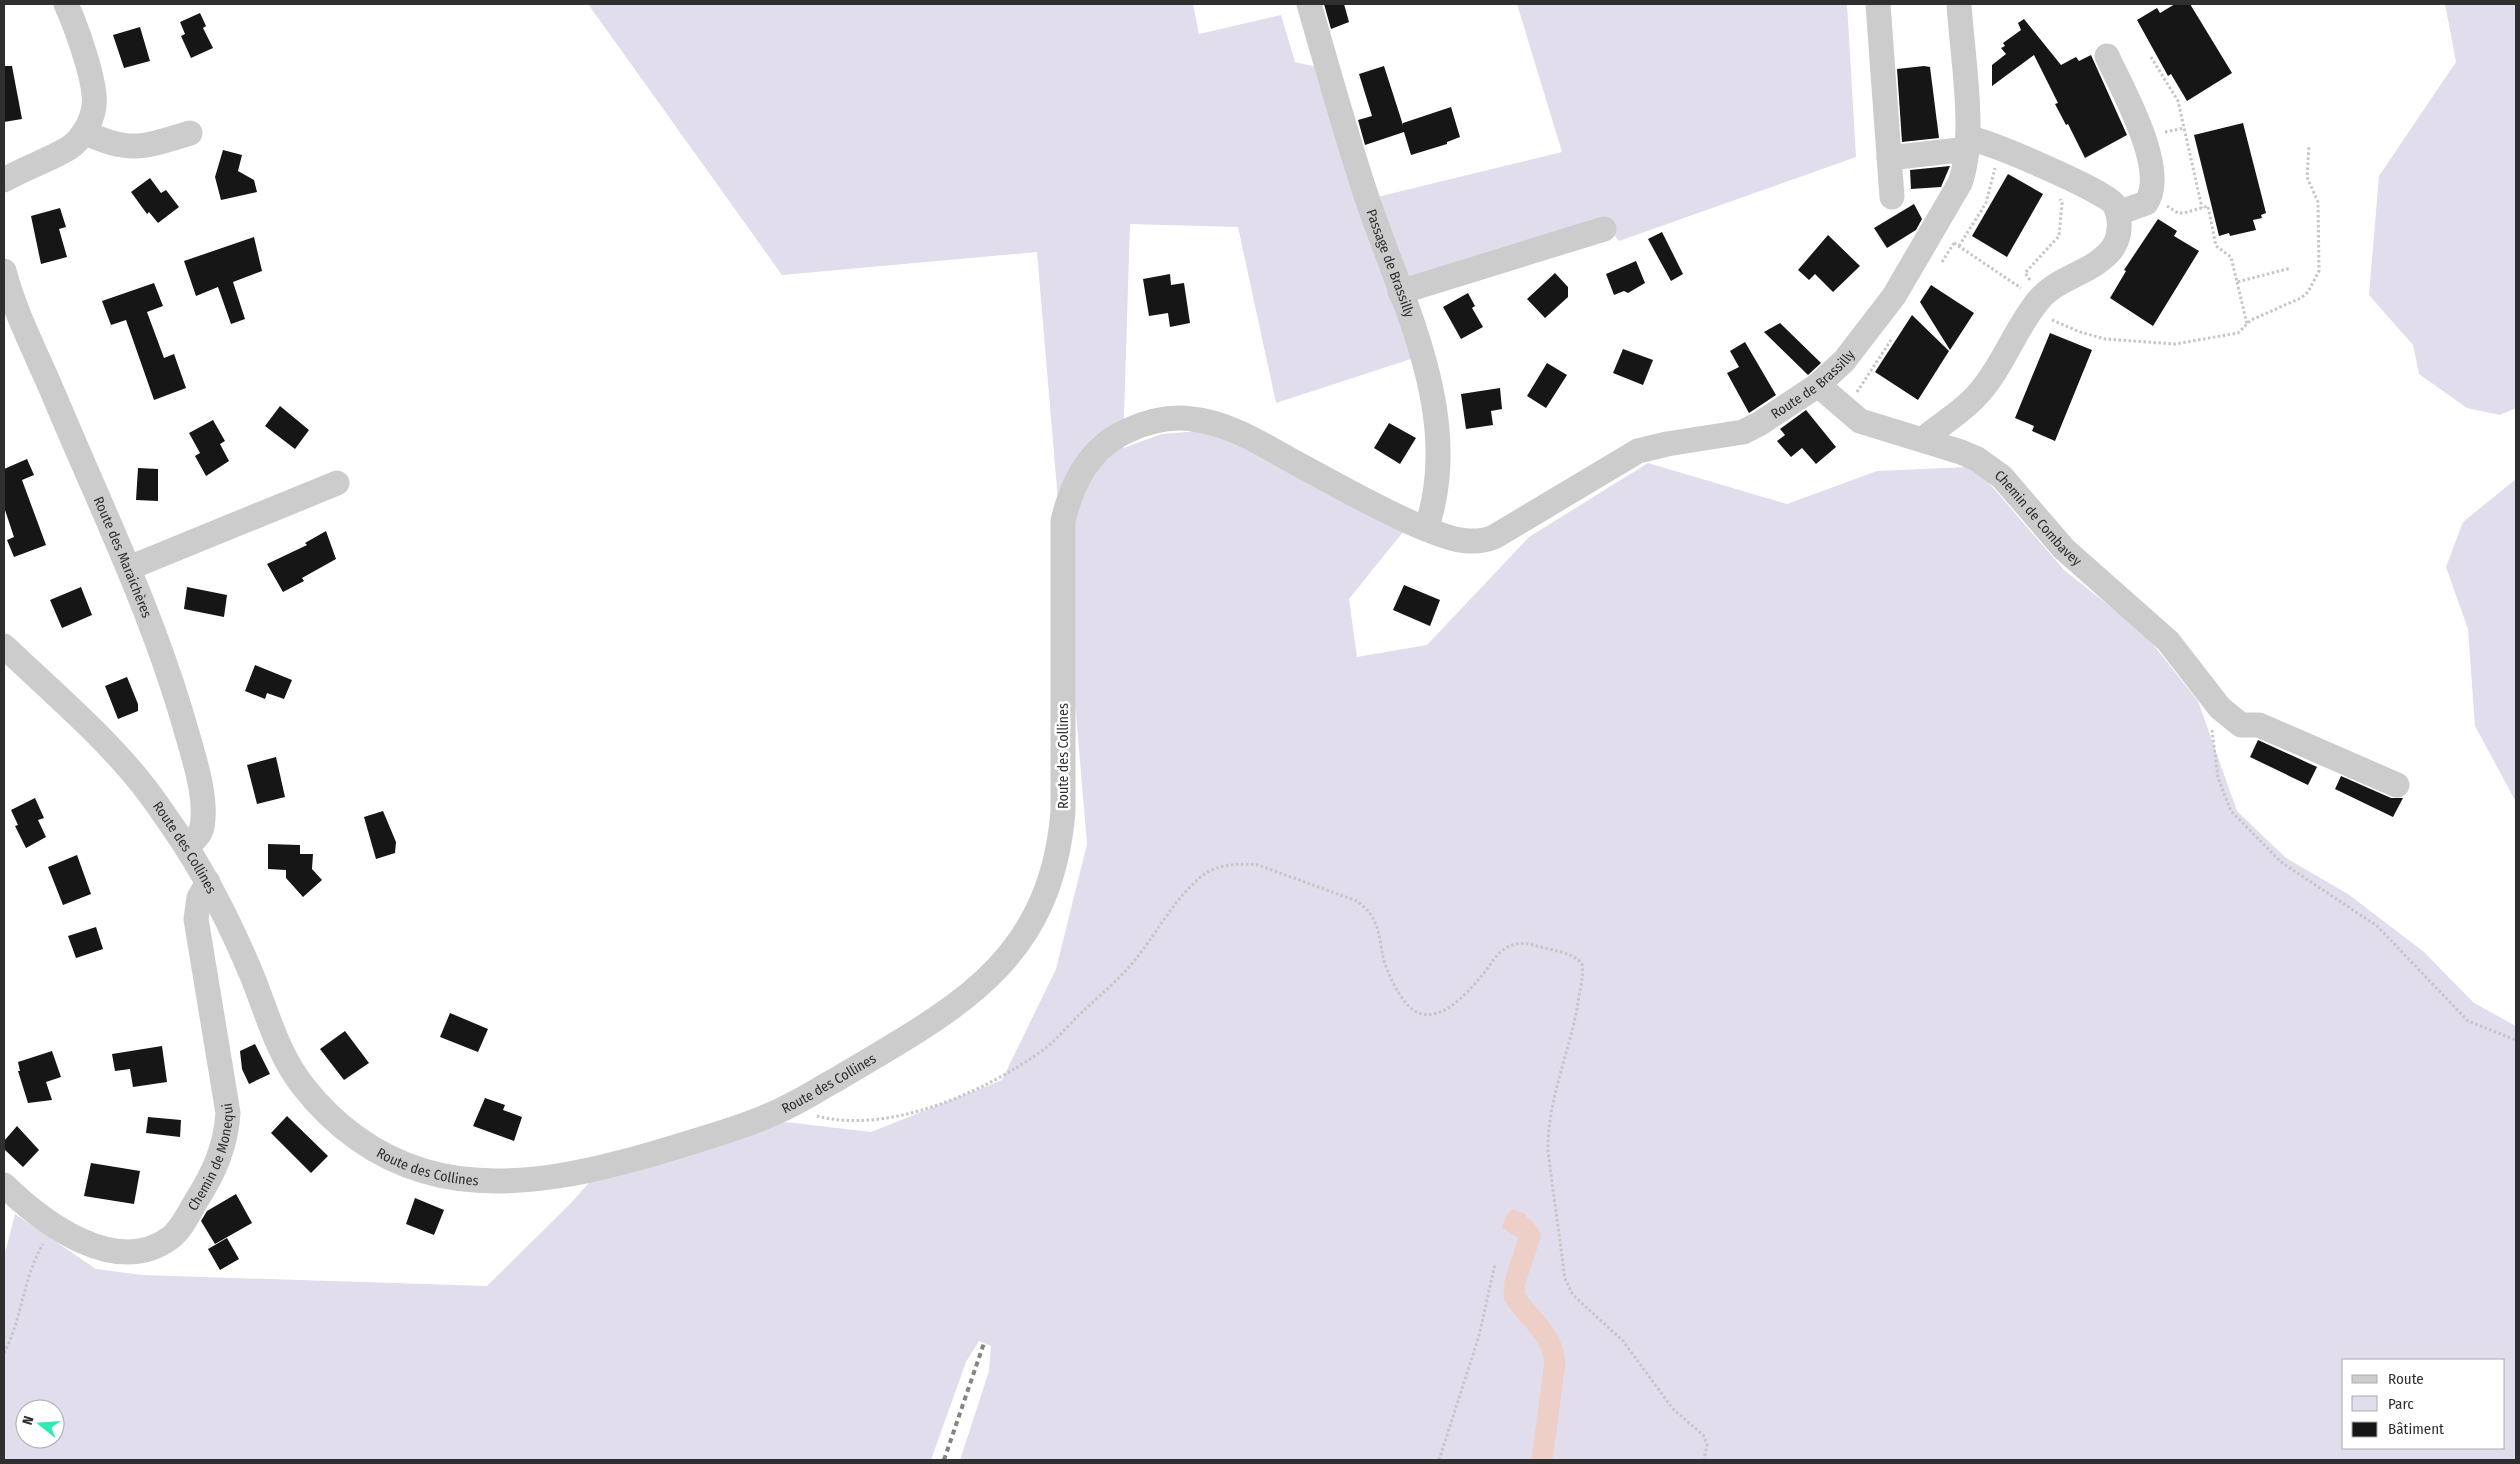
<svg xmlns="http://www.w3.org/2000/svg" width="2520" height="1464" font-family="'Fira Sans Condensed',sans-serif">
<rect width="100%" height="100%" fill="#fff"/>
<g fill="#e1dded" fill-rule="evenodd">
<path d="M588,4H1193L1199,34L1281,15L1295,62L1317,67L1365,200L1562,152L1517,4H1847L1856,157L1619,241L1604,221L1388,287L1411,359L1276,403L1238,227L1130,224L1123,448L1162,434L1200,431L1227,437L1403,532L1349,599L1357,657L1427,645L1529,537L1648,463L1787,504L1877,471L1967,467L1983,476L2064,570L2144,633L2198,701L2237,811L2286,858L2348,894L2424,952L2474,1003L2516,1026V1460H960L989,1371L991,1346L979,1341L966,1362L931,1460H4V1257L15,1214L96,1269L142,1275L487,1286L571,1203L595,1176L786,1122L871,1132L1002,1080L1056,969L1087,844L1037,252L782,275ZM2344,1360H2504V1448H2344ZM25,1409H55V1439H25Z"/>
<polygon points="2445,4 2516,4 2516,408 2500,415 2467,408 2419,374 2413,345 2369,295 2379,176 2456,62"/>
<polygon points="2516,479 2516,802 2475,726 2468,629 2446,567 2463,522"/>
</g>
<polygon fill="#edcfc8" points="1512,1209 1526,1214 1527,1223 1523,1235 1502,1228 1506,1216"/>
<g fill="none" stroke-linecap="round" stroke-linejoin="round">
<path stroke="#edcfc8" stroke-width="21" d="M1515,1224L1525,1229L1530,1236L1515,1282L1514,1296C1529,1319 1552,1333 1555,1362L1542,1460"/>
</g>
<g fill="#161616">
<polygon points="1324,4 1344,4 1349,22 1331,29"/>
<polygon points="2175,4 2190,4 2232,73 2187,101 2171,74 2168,76 2137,20 2157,8 2160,13"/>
<polygon points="200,13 206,26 203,28 213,48 191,58 181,36 185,34 180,22"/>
<polygon points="2024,19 2061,65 2076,57 2079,61 2091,55 2127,135 2085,158 2068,124 2066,125 2055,104 2058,103 2034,55 1992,86 1992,65 2006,54 2001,48 2005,46 2003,43 2021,30 2018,23"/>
<polygon points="140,27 150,61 124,68 113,35"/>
<polygon points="4,66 12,66 22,119 4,122"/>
<polygon points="1384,66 1403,125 1403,123 1451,107 1460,137 1447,142 1447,144 1411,155 1404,132 1365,145 1358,120 1372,116 1359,74"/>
<polygon points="1924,66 1930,67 1939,138 1902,142 1897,69"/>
<polygon points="2243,123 2266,213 2261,215 2262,218 2253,220 2256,230 2230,236 2229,233 2219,236 2194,135"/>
<polygon points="223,150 242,155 238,171 254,180 257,192 221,200 215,177"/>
<polygon points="1950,166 1941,187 1911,189 1910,170"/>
<polygon points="2008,174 2043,194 2007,257 1972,236"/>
<polygon points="150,178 161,193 166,190 179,207 158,223 149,212 147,214 131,192"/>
<polygon points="1914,204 1922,219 1916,230 1887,248 1874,228"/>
<polygon points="60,208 66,227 59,229 67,257 41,264 31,216"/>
<polygon points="2158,219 2177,231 2174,236 2199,251 2153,326 2110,298 2126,271 2124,270"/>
<polygon points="1662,232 1683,274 1671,281 1648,239"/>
<polygon points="1828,235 1860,266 1833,292 1815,274 1809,280 1798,270"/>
<polygon points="254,237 262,271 233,282 245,319 231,324 218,287 196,296 184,261"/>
<polygon points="1636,261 1645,283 1628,293 1624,291 1614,295 1606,274"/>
<polygon points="1555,273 1568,287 1568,297 1545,318 1527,299"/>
<polygon points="1170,274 1171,285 1184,283 1190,323 1170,327 1168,313 1149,316 1143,279"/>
<polygon points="154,283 163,306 147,312 164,358 174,354 186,388 154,400 126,320 111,325 102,301"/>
<polygon points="1931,285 1974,313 1950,350 1920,302"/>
<polygon points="1468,293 1475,306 1472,308 1483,327 1461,339 1443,307"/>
<polygon points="1912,315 1949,351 1918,400 1875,372"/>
<polygon points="1780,323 1821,363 1808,375 1764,332"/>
<polygon points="2050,333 2092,350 2055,441 2032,431 2034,426 2015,418"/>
<polygon points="1745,342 1776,395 1749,413 1727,373 1739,367 1730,351"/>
<polygon points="1623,349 1653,360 1643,385 1613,373"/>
<polygon points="1547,363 1567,375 1546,408 1527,396"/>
<polygon points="1500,388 1502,409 1491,411 1493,425 1466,429 1461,394"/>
<polygon points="280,406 309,430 295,449 265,426"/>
<polygon points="1806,410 1836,447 1816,464 1802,448 1791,457 1777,441 1785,435 1780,429"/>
<polygon points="213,420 225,441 220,444 229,461 206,476 195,456 200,453 189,433"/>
<polygon points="1389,423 1416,438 1400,464 1374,448"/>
<polygon points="27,459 34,475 22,480 46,545 14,557 7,540 14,537 4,507 4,469"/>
<polygon points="138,468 158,469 158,501 136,500"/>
<polygon points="326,531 336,559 302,578 304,581 283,592 267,564 307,545 305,543"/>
<polygon points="1404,585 1440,600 1430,626 1393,610"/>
<polygon points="81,587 92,615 62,628 50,600"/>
<polygon points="187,587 227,595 224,617 184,609"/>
<polygon points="255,665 292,680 284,699 267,693 265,699 245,691"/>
<polygon points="127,677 138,704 138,711 118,719 105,686"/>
<polygon points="2258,740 2317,767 2308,785 2250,757"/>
<polygon points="276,757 285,797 257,804 247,765"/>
<polygon points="2341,776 2391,798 2403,798 2393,817 2335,789"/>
<polygon points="35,798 44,818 38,820 46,837 26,848 15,826 18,825 11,810"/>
<polygon points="383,811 396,842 395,853 376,859 364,817"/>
<polygon points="268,844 300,845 300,854 313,854 312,869 322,880 303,897 286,878 286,870 268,869"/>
<polygon points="77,855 91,894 63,905 48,867"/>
<polygon points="96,927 103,949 76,958 68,936"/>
<polygon points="450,1013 488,1029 478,1052 440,1037"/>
<polygon points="345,1031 369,1063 344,1080 320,1049"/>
<polygon points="255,1044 270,1074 249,1084 242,1069 240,1051"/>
<polygon points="162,1046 167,1082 133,1087 130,1069 115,1071 112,1054"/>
<polygon points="52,1051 61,1077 46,1082 52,1100 28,1103 18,1071 20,1071 18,1062"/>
<polygon points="485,1098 505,1105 503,1110 522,1117 514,1141 473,1126"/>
<polygon points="287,1116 328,1156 311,1173 271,1133"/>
<polygon points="148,1117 181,1120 180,1137 146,1133"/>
<polygon points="17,1126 39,1150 23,1167 4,1149 4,1141"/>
<polygon points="91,1163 140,1171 134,1204 84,1196"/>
<polygon points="236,1194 252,1223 215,1244 201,1221 207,1211"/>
<polygon points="415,1198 444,1210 434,1235 406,1224"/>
<polygon points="227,1238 239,1259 220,1270 208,1249"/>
</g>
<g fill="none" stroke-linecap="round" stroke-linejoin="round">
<g stroke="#c6c6c6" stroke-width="3" stroke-dasharray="2.5 2.5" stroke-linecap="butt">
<polyline points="2151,57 2178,101 2202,208"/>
<polyline points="2165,132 2184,128"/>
<polyline points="2167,206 2178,213 2184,213 2208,206 2216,246 2231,257 2237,282 2291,268"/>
<polyline points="1954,243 2021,288"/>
<polyline points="1959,246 1986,203 1995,168"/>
<polyline points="1942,262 1954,243"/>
<polyline points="2030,280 2025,273 2059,236 2062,203 2060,199"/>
<polyline points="2237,282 2247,324"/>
<polyline points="2052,320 2080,332 2105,339 2175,344 2238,333 2251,320 2301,298 2308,292 2319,271 2318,202 2307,177 2309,145"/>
<polyline points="1857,392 1891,340"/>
<polyline points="2212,730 2218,778 2231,811 2281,862 2377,926 2468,1021 2516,1040"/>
<path d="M817,1116C889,1135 985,1092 1043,1050C1057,1040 1068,1025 1081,1013C1097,998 1115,983 1130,966C1155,937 1173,899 1203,875C1218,864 1240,863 1258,865L1357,901C1360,904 1365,907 1368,911C1379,923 1380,942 1383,957C1387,973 1403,1008 1419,1013C1443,1022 1469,991 1483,974C1492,964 1497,950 1512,945C1524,941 1536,946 1549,949C1561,952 1574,954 1582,964C1584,977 1580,989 1578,1002C1570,1053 1547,1099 1548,1152L1565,1279L1573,1295L1623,1341L1673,1409L1703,1435L1707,1444L1704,1460"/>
<path d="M4,1353C22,1319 23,1278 43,1244"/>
<polyline points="1439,1460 1479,1336 1495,1264"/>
</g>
<g stroke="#ccc" stroke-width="25">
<path id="s1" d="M1309,4C1327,66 1344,128 1364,189C1398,296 1466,414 1426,529"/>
<polyline points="1878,4 1892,197"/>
<path d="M2107,56C2122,89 2169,170 2146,203L2118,213"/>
<path d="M84,132C130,154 144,147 190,133"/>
<polyline points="1889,158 1968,149"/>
<path d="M4,180C25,168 49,160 69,148C82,139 92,122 94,106C97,83 76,26 66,4"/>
<path id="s2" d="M4,271C15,313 36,353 53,393C99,503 151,609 184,723C192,752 208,797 202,827C200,836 193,841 186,846"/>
<polyline points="1400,292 1604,229"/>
<path id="s3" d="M1818,385L1860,421L1961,452L1977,459L2002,477L2064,549L2168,641L2220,708L2241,725H2259L2397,785"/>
<path d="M1923,439C1941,424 1964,411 1979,393C2003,366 2015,329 2038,301C2058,276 2092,274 2112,249C2121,237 2122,215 2113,203C2102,190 1987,140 1968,138"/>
<polyline points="129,568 337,483"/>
<path id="s4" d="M4,646C49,689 103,735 142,784C157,803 171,824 185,845C212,887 234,932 253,978C268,1016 278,1054 303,1086C334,1126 376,1157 424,1171C509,1197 613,1167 695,1141C728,1131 763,1120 793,1104C809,1096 824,1086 839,1078C956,1008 1050,963 1063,812V521C1072,482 1091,446 1129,430C1149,421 1171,416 1192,419C1230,423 1263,445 1296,463C1337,485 1378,509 1421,527C1445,537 1469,547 1494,537L1638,451L1667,444L1743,432L1759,424L1818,385L1844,361L1894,296L1960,183C1977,136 1962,55 1959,4"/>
<path id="s5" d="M4,1185C43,1223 116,1278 170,1238C181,1230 189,1213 196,1201C214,1173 226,1146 228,1113L196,919L199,898L208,882"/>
</g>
<polyline stroke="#848484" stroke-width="4" stroke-dasharray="5 4" stroke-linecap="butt" points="944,1460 984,1343"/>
</g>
<g text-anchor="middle" stroke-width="5" stroke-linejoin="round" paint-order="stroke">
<g font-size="14" fill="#2f2f2f" stroke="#fff">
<text dy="5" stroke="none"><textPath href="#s1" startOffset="272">Passage de Brassilly</textPath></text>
<text dy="5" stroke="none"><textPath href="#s4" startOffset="2652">Route de Brassilly</textPath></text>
<text dy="5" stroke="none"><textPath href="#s3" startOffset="264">Chemin de Combavey</textPath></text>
<text dy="5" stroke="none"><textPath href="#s2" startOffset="310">Route des Maraichères</textPath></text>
<text transform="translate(1063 756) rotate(-90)" y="5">Route des Collines</text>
<text dy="5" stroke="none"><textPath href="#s4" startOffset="272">Route des Collines</textPath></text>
<text dy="5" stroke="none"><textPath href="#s4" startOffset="1112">Route des Collines</textPath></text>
<text dy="5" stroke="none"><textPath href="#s5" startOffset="282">Chemin de Monequi</textPath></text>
<text dy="5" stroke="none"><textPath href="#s4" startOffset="692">Route des Collines</textPath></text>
</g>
</g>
<rect width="2520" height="1464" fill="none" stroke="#2f2f2f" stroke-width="10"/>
<rect x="2342" y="1359" width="162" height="90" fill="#ffffff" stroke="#acacac"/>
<rect x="2352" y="1375" width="25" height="8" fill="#cccccc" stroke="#acacac"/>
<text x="2388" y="1384" font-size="15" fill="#2f2f2f">Route</text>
<rect x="2352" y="1396" width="25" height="15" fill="#e1dded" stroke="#acacac"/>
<text x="2388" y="1409" font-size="15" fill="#2f2f2f">Parc</text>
<rect x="2352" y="1422" width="25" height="15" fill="#161616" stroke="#acacac"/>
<text x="2388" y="1434" font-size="15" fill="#2f2f2f">Bâtiment</text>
<g transform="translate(40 1424) rotate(287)"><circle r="24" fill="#ffffff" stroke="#acacac"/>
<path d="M0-4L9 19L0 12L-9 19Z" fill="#2debb5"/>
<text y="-8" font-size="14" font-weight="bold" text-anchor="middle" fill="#2f2f2f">N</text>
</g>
</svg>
